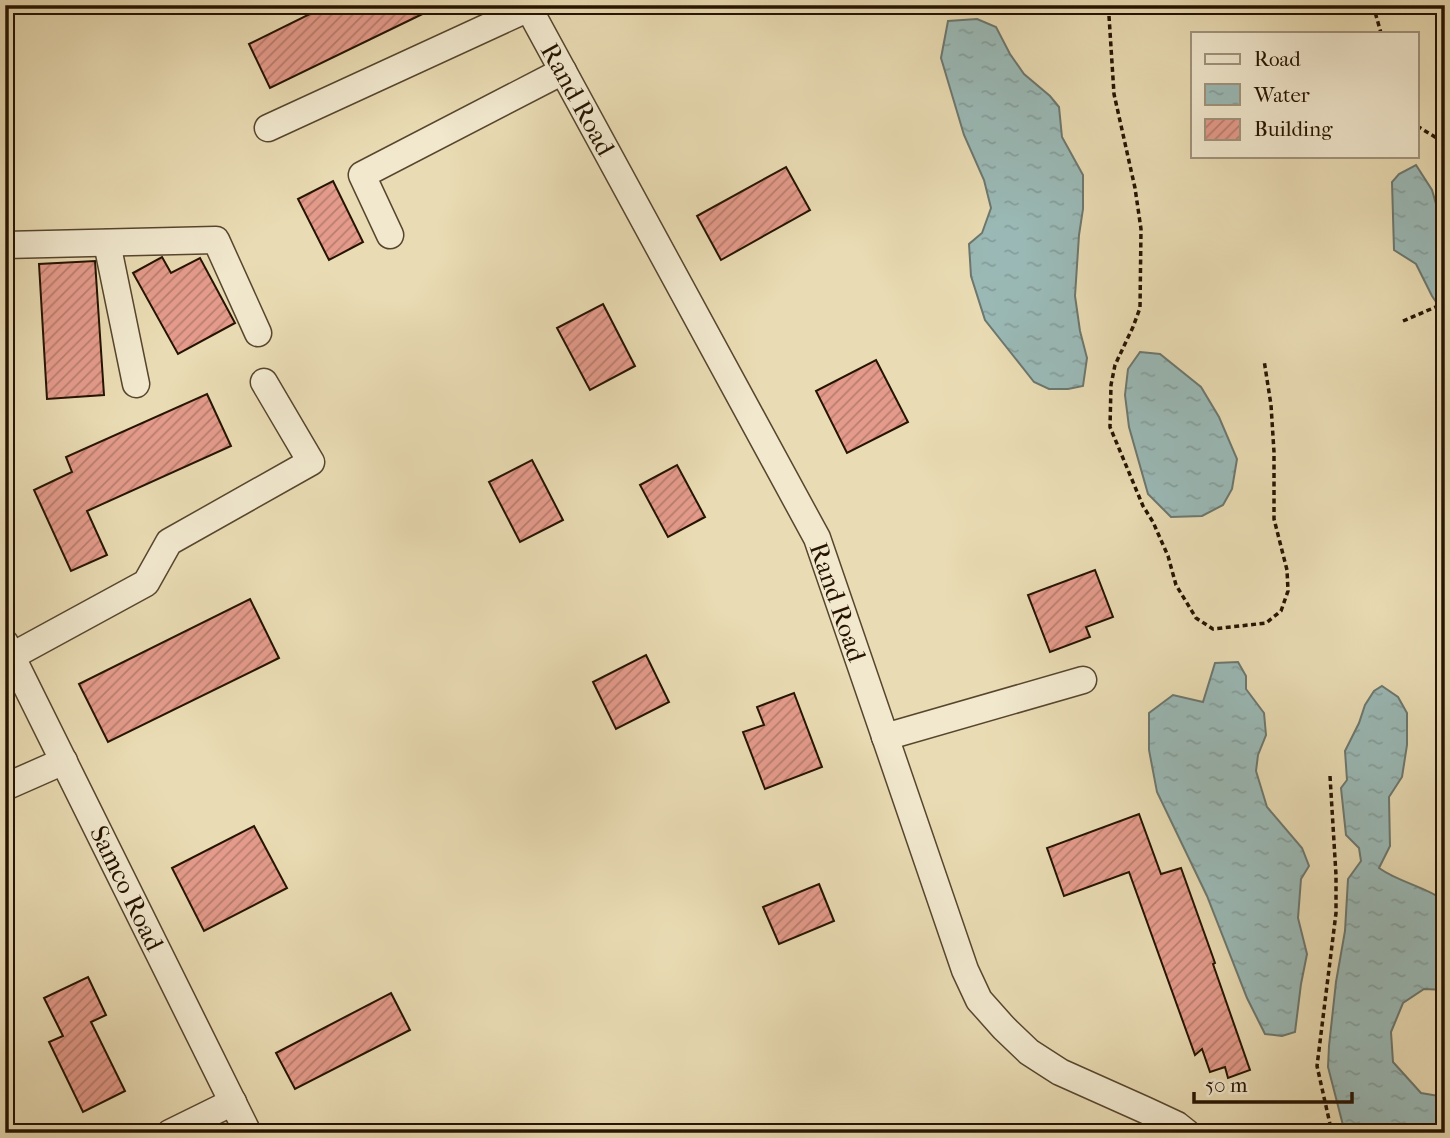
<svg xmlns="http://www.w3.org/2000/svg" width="1450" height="1138" font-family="'IM FELL French Canon',serif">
<defs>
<pattern id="water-ripples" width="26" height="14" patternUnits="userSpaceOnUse" patternTransform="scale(1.75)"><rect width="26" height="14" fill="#9ab9b6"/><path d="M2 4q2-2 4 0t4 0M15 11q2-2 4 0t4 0" fill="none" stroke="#859e9b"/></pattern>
<pattern id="building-hatch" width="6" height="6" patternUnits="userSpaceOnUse" patternTransform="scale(1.75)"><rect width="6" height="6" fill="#e49b8b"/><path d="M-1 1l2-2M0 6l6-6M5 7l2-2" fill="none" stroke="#b97d6f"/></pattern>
</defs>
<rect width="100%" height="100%" fill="#e9dbb3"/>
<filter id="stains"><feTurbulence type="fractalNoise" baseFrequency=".00286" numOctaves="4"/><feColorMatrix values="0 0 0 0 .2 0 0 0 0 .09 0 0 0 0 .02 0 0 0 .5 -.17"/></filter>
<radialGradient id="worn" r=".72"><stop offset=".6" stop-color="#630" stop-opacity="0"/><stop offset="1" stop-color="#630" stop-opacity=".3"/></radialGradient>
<g fill="url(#water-ripples)" stroke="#6c776e" stroke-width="2">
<polygon points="977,19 996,27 1010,54 1024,74 1050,96 1059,107 1062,137 1083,175 1083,209 1079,235 1075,296 1080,331 1087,358 1083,386 1068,389 1049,389 1034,382 985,320 971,276 969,244 982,233 991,208 984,180 964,135 941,58 948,21"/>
<polygon points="1416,165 1432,190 1445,235 1445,315 1432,296 1416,264 1394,250 1392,182 1399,174"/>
<polygon points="1140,352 1160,354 1201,387 1219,417 1237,459 1232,489 1223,505 1202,516 1171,517 1148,494 1129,427 1125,395 1128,369"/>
<polygon points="1238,662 1246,676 1246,689 1264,713 1266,735 1258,755 1256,771 1267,807 1302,848 1309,866 1301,879 1298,918 1307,954 1301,984 1295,1032 1282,1036 1265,1034 1247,998 1207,896 1157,792 1149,750 1149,713 1173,695 1203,702 1215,663"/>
<path d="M1382,686L1398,697L1407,713V745L1402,777L1389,797L1390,846L1379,868C1400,883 1425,886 1445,901V990L1424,989L1403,1003L1391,1032L1393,1062L1421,1093L1445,1097V1133H1345L1328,1067L1329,1046L1336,982L1345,931L1348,879L1361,861L1359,848L1346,835L1341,788L1347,780L1345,751L1359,723L1365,705L1374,691Z"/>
</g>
<g fill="url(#building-hatch)" stroke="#261401" stroke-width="2">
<polygon points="328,5 441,5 270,88 249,44"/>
<polygon points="786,167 810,210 721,260 697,216"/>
<polygon points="333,181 363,242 329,260 298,199"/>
<polygon points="162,257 171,273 200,258 235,323 178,354 133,273"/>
<polygon points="95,261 104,395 47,399 39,264"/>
<polygon points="603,304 635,366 590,390 557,328"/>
<polygon points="876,360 908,422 847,453 816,391"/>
<polygon points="207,394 231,446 87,511 107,555 71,571 34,490 72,472 66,457"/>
<polygon points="532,460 563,520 520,542 489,482"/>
<polygon points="677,465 705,517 668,537 640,485"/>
<polygon points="1095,570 1113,617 1086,627 1090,637 1050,652 1028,595"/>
<polygon points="250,599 279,658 108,742 79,684"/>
<polygon points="646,655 669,702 616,729 593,682"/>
<polygon points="794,693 822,767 765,789 743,732 764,725 757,707"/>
<polygon points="1139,814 1161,874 1181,868 1215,963 1213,964 1250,1070 1228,1078 1225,1067 1210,1072 1202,1049 1195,1055 1129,872 1064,896 1047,848"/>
<polygon points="254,826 287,888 204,931 172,868"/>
<polygon points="819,884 834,921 779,944 763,907"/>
<polygon points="88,977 106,1015 91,1022 125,1091 83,1112 49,1042 63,1036 44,998"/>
<polygon points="391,993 410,1030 295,1089 276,1053"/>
</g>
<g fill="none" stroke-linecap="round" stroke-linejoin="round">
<g stroke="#57462e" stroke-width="29">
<g id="minor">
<polyline points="527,5 817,538 965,970 979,1000 1004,1028 1029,1052 1060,1072 1145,1110 1177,1125 1187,1133"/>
<polyline points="268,128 529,8"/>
<polyline points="390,235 362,175 563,71"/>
<polyline points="107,243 136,384"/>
<polyline points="5,245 216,240 258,333"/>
<polyline points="5,643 248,1133"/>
<polyline points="12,656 146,583 169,542 311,462 264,382"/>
<polyline points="885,737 1083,680"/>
<polyline points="5,787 64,761"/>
<polyline points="170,1133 233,1102"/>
</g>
</g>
<g stroke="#261401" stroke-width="3.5" stroke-dasharray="5 3.5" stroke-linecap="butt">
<polyline points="1373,5 1381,33"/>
<polyline points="1109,16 1114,94 1135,188 1141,229 1140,308 1133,327 1115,365 1111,385 1110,427 1143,506 1153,522 1168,556 1176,585 1196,618 1213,629 1266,623 1281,611 1288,591 1287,570 1274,519 1274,452 1271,405 1264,360"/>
<polyline points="1417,126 1445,143"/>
<polyline points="1403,321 1445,303"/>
<polyline points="1330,776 1336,875 1336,913 1317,1066 1332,1133"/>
</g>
<use href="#minor" stroke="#f1e8ce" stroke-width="26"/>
</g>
<g text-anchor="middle" stroke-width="5" stroke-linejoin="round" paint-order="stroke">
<g font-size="26" fill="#261401" stroke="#f1e8ce">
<text transform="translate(578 99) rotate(61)" y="9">Rand Road</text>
<text transform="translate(838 602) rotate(71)" y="9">Rand Road</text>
<text transform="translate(127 888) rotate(64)" y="9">Samco Road</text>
</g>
</g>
<rect width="1450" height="1138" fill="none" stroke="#e9dbb3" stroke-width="28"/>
<rect x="7" y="7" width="1436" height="1124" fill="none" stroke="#261401" stroke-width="3.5"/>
<rect x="14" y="14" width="1422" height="1110" fill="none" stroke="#261401" stroke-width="2"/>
<rect x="1191" y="32" width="228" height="126" fill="#f1e8ce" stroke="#a0937c" stroke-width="2"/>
<rect x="1205" y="54" width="35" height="10" fill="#f1e8ce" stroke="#a0937c" stroke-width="2"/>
<text x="1254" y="66" font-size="21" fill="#261401">Road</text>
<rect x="1205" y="84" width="35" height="21" fill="url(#water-ripples)" stroke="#a0937c" stroke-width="2"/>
<text x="1254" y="102" font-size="21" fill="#261401">Water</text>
<rect x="1205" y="119" width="35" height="21" fill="url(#building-hatch)" stroke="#a0937c" stroke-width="2"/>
<text x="1254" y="136" font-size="21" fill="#261401">Building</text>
<path d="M1194 1092v10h158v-10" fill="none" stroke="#261401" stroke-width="3.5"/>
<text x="1205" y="1092" font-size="21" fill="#261401" stroke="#f1e8ce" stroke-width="5" paint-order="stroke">50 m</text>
<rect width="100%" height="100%" filter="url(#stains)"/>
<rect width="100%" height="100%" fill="url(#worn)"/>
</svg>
